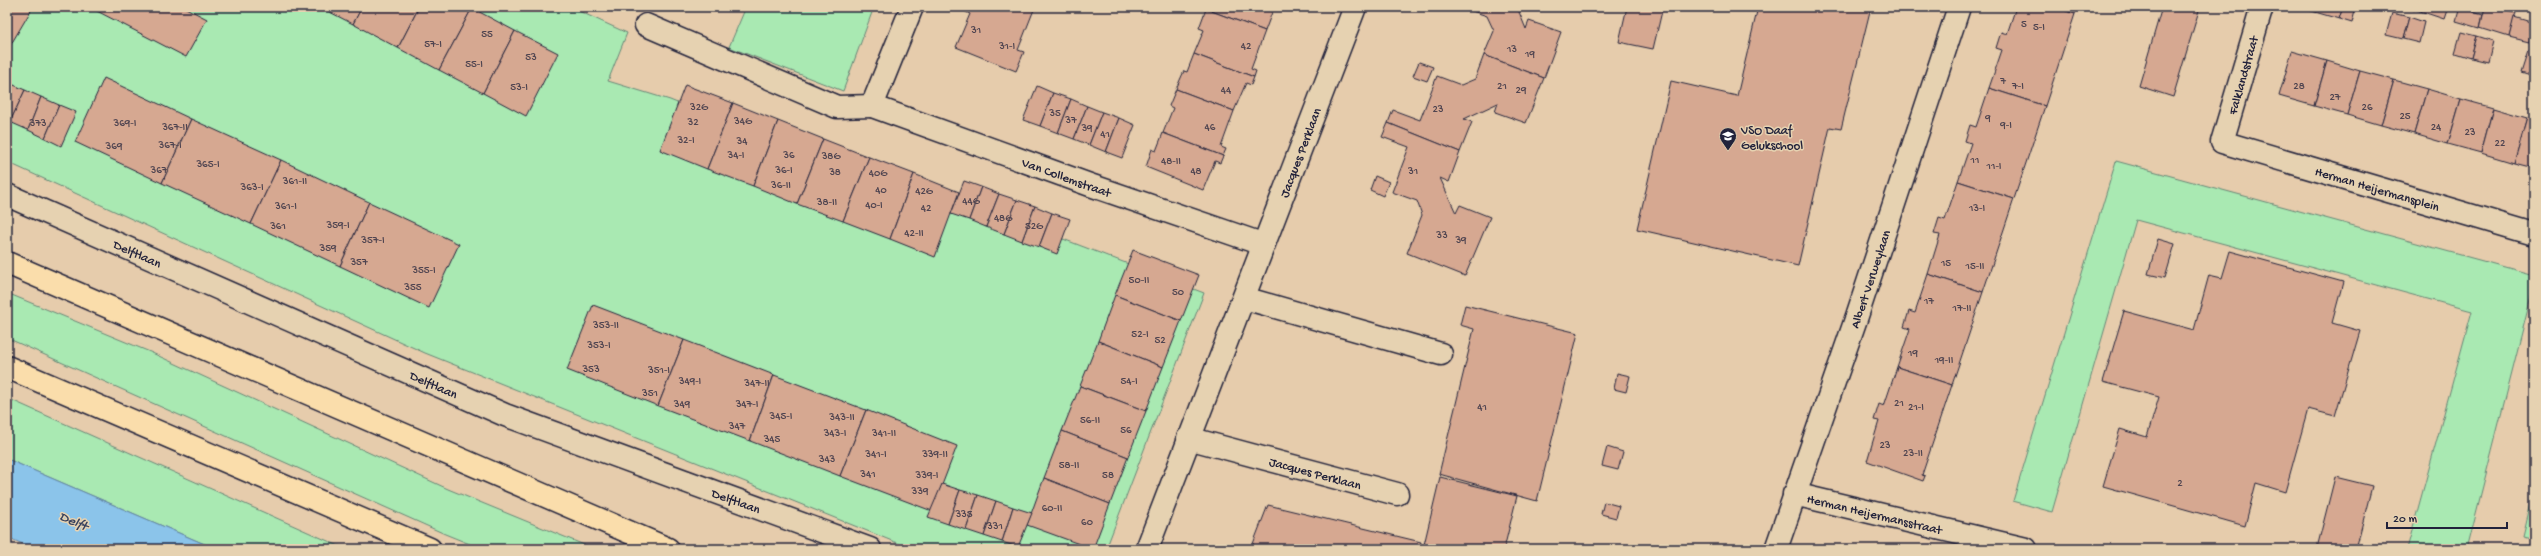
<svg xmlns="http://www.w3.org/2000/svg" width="2541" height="556" font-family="'Gochi Hand',sans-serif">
<rect width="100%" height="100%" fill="#e6ccac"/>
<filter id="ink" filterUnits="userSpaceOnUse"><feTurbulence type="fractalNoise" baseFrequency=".025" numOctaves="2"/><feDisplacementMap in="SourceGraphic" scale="8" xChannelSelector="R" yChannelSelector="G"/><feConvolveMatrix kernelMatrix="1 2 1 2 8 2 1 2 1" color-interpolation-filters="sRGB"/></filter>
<g filter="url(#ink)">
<g fill="#a9e9b2" stroke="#668676">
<polygon points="7,7 570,7 627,33 608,81 670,100 814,159 823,147 1204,293 1106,549 912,549 425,353 7,162"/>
<polygon points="746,7 874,7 843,91 729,47"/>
<polygon points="2116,161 2534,275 2534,285 2467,549 2407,549 2472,311 2136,220 2052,512 2013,501"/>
<polygon points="7,293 150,352 448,489 594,549 482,549 445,534 7,338"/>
<polygon points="7,398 346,549 216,549 7,459"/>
<polygon points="2534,485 2534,539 2522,536"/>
</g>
<polygon fill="#8bc4ea" stroke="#6183a4" points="7,459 216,549 34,549 7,537"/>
<g fill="#d6a891" stroke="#22223b">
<polygon points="7,7 33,7 7,51"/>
<polygon points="97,7 184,7 207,19 186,57 95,10"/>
<polygon points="320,7 362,7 353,24"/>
<polygon points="362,7 419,7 398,48 353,24"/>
<polygon points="419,7 472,8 439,70 398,48"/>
<polygon points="966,7 1035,7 1018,50 1024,52 1016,71 956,47 970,14 964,11"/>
<polygon points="1207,7 1274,7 1265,31 1206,9"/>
<polygon points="1444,7 1456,7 1454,11"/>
<polygon points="1517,7 1526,29 1529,21 1561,32 1544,78 1484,55 1494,31 1487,16 1463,8"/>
<polygon points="1627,7 1663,7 1653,49 1619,42"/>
<polygon points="1758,7 1871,7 1841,129 1830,127 1798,266 1637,229 1671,81 1737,96"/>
<polygon points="2016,7 2055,7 2075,14 2045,106 1989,88 2002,50 1996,48 2001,32 2007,34"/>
<polygon points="2055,7 2077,7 2075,14"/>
<polygon points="2162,7 2200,7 2173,97 2139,86"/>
<polygon points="2298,7 2343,7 2339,19"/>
<polygon points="2343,7 2356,7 2352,23 2339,19"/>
<polygon points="2448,7 2444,19 2411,8 2411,7"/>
<polygon points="2460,7 2483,14 2480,28 2456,21"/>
<polygon points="2485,7 2516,13 2509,37 2480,28"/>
<polygon points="472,8 515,31 483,93 439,70"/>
<polygon points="1206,9 1265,31 1251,69 1256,71 1254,77 1194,54 1204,30 1199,28"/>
<polygon points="2392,13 2409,17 2403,39 2386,35"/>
<polygon points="2409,17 2424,22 2419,43 2403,39"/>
<polygon points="2514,17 2534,23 2529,42 2509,37"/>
<polygon points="515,31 558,53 526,116 483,93"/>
<polygon points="2461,32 2477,36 2471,58 2455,53"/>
<polygon points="2477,36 2493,41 2488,62 2471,58"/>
<polygon points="2292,51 2327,61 2314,106 2279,96"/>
<polygon points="2528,51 2534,53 2534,77 2521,73"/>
<polygon points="1194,54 1254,77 1251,85 1246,83 1234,111 1176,89 1184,71 1187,72"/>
<polygon points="1484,55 1544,78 1526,123 1495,112 1498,103 1464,119 1472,122 1460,152 1388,123 1393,110 1420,120 1437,76 1461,85 1475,79"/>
<polygon points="2327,61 2360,71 2347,115 2314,106"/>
<polygon points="1419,62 1433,67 1427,81 1413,76"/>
<polygon points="2360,71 2394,80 2381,125 2347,115"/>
<polygon points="104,78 191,119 162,183 75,142"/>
<polygon points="2394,80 2427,89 2414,134 2381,125"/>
<polygon points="7,82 25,90 10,122 7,121"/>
<polygon points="685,85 733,103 707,169 660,150"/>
<polygon points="1037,86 1053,93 1040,126 1023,120"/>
<polygon points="1989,88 2045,106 2014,199 1958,181 1971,143 1965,141 1970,125 1976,127"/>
<polygon points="1176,89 1234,111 1221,147 1226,149 1223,156 1163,133 1173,108 1169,106"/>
<polygon points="2427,89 2461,99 2448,144 2414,134"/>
<polygon points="25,90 41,97 28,130 10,122"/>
<polygon points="1053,93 1071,99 1058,133 1040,126"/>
<polygon points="41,97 59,105 45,138 28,130"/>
<polygon points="1071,99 1087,106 1074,139 1058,133"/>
<polygon points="2461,99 2493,108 2481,153 2448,144"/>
<polygon points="733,103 778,121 753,186 707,169"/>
<polygon points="59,105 76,112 61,146 45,138"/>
<polygon points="1087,106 1102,112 1089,145 1074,139"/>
<polygon points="2493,108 2527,118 2514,163 2481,153"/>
<polygon points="1102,112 1119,118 1106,152 1089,145"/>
<polygon points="1119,118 1135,125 1122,158 1106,152"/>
<polygon points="2527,118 2534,120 2534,168 2514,163"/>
<polygon points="191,119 281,160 251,224 162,183"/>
<polygon points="778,121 823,139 797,204 753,186"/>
<polygon points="1388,123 1460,152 1449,182 1440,178 1456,213 1460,205 1490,217 1465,276 1407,253 1422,215 1417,201 1392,192 1409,147 1382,137"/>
<polygon points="1163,133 1223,156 1220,163 1215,161 1203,190 1146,167 1152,149 1156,151"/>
<polygon points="823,139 869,157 843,221 797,204"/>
<polygon points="869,157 914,174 890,239 843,221"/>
<polygon points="281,160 369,202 340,266 251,224"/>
<polygon points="914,174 959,192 935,257 890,239"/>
<polygon points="1375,176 1389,182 1383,196 1370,190"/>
<polygon points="964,181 981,187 969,220 951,214"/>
<polygon points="1958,181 2014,199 1983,292 1928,274 1940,235 1934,234 1939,218 1945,220"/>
<polygon points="981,187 999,194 986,227 969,220"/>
<polygon points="999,194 1017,200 1004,234 986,227"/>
<polygon points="1017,200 1035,206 1022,241 1004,234"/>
<polygon points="369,202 459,244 429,308 340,266"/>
<polygon points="1035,206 1052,213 1039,247 1022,241"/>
<polygon points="1052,213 1070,219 1057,254 1039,247"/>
<polygon points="2158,239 2175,244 2165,278 2148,274"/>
<polygon points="1133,250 1199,275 1181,321 1115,295"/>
<polygon points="2230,251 2343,282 2332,323 2360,331 2335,416 2308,409 2285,492 2256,483 2245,526 2103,486 2120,429 2147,437 2159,397 2103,382 2124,311 2194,330 2209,275 2222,278"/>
<polygon points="1928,274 1983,292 1952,385 1897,367 1910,329 1904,327 1909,311 1915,313"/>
<polygon points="1115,295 1181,321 1163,367 1098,341"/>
<polygon points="593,305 684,340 658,406 567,370"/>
<polygon points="1465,305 1578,333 1537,501 1439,474 1474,329 1460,325"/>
<polygon points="684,340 774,375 750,441 658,406"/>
<polygon points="1098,341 1163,367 1146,411 1080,386"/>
<polygon points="1897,367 1952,385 1922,475 1925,476 1923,481 1867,461 1879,421 1874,420 1879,404 1884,406"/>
<polygon points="1617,373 1630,376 1626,392 1614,389"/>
<polygon points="774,375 866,410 840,476 750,441"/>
<polygon points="1080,386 1146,411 1128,457 1062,431"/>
<polygon points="866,410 957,446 932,511 840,476"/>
<polygon points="1062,431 1128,457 1110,504 1044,478"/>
<polygon points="1607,447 1623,452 1618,470 1602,466"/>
<polygon points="1440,477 1517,496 1504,549 1423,549"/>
<polygon points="2335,477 2372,486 2356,549 2317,548"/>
<polygon points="1044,478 1110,504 1093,549 1027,525"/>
<polygon points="942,484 960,490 948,524 928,517"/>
<polygon points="960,490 978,495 966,530 948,524"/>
<polygon points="978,495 996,501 984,536 966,530"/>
<polygon points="996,501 1013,507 1002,542 984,536"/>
<polygon points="1604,502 1619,506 1616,518 1601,514"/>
<polygon points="1268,505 1421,542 1419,549 1251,549"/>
<polygon points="1013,507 1032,513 1018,547 1002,542"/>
</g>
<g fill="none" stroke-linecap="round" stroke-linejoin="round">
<g stroke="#22223b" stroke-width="25">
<g id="minor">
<path id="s1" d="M912,7L872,106L1090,185L1262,244"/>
<path id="s2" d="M2262,7L2222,142L2534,234"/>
<polyline points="646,25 837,107 872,106"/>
<path id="s3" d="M7,195L505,415L870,549"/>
<polyline points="1244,298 1441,354"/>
<path id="s4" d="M1188,438L1397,494"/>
<path id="s5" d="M1794,494L2026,549"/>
<path id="s6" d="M1147,549L1355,7"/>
<path id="s7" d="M1776,549L1857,316L1959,7"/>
</g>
</g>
<g stroke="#22223b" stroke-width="25">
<g id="major">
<polyline points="7,263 668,549"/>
<polyline points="7,367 430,549"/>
</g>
</g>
<use href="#minor" stroke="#e6d2b1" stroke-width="22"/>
<use href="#major" stroke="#faddab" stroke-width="22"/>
</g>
</g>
<defs>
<g id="school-pin" transform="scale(0.9)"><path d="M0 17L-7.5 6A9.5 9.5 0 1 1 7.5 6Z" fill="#22223b" stroke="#e6d2b1"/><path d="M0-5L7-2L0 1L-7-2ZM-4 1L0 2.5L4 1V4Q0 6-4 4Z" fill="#fff"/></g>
</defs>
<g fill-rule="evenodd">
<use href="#school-pin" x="1728" y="136"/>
</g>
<g text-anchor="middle" stroke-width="3" stroke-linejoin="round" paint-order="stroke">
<g font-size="11" fill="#4f4450">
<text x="2024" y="27">5</text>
<text x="2039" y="30">5-I</text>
<text x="976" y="33">31</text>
<text x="487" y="37">55</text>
<text x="433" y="47">57-I</text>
<text x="1007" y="49">31-I</text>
<text x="1246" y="49">42</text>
<text x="1512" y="52">13</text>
<text x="1530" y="57">19</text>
<text x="531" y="60">53</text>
<text x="474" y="67">55-I</text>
<text x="2003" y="84">7</text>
<text x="1502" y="89">21</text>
<text x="2018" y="89">7-I</text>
<text x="2299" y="89">28</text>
<text x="519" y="90">53-I</text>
<text x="1226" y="93">44</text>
<text x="1521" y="93">29</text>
<text x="2335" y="100">27</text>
<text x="699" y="110">32G</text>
<text x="2367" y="110">26</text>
<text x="1438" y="112">23</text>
<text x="1055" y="116">35</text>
<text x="2405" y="119">25</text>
<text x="1988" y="121">9</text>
<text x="1071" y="123">37</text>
<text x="743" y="124">34G</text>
<text x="693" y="125">32</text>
<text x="38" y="126">373</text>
<text x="125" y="126">369-I</text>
<text x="2006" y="128">9-I</text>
<text x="175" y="130">367-II</text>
<text x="1210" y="130">46</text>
<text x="2436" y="130">24</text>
<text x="1087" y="131">39</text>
<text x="2470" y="135">23</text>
<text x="1105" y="137">41</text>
<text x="686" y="143">32-I</text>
<text x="742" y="144">34</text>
<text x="2500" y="146">22</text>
<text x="170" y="148">367-I</text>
<text x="114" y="149">369</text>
<text x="736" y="158">34-I</text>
<text x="789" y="158">36</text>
<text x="831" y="159">38G</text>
<text x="1975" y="163">11</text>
<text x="1171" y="164">48-II</text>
<text x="208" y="167">365-I</text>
<text x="1994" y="169">11-I</text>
<text x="159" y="173">367</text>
<text x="784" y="173">36-I</text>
<text x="1196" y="174">48</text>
<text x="1413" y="174">31</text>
<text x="835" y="175">38</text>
<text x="878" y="176">40G</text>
<text x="295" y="184">361-II</text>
<text x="781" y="188">36-II</text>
<text x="252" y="190">363-I</text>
<text x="881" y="193">40</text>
<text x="924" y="194">42G</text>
<text x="971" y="204">44G</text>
<text x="827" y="205">38-II</text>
<text x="874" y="208">40-I</text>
<text x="286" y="209">361-I</text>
<text x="926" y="211">42</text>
<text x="1977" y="211">13-I</text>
<text x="1003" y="221">48G</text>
<text x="338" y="228">359-I</text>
<text x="278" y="229">361</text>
<text x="1034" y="229">52G</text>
<text x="914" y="236">42-II</text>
<text x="1442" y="238">33</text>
<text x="373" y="243">357-I</text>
<text x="1461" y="243">39</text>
<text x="328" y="251">359</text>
<text x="359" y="265">357</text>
<text x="1946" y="266">15</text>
<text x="1975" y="269">15-II</text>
<text x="424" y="273">355-I</text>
<text x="1139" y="283">50-II</text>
<text x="413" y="290">355</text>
<text x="1178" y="295">50</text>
<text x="1929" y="304">17</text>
<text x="1962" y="311">17-II</text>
<text x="606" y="328">353-II</text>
<text x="1140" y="337">52-I</text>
<text x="1160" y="343">52</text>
<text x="599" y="348">353-I</text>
<text x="1913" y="356">19</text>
<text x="1944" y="363">19-II</text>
<text x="591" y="372">353</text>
<text x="659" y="373">351-I</text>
<text x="690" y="384">349-I</text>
<text x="1129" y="384">54-I</text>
<text x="757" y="386">347-II</text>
<text x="650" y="396">351</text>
<text x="1899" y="406">21</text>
<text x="682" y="407">349</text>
<text x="747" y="407">347-I</text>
<text x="1482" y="410">41</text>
<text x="1916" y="410">21-I</text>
<text x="781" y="419">345-I</text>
<text x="842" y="420">343-II</text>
<text x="1090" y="423">56-II</text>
<text x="737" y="429">347</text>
<text x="1126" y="433">56</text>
<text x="835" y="436">343-I</text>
<text x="884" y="436">341-II</text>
<text x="772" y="442">345</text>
<text x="1885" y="448">23</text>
<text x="1913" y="456">23-II</text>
<text x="876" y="457">341-I</text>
<text x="935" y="457">339-II</text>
<text x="827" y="462">343</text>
<text x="1069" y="468">58-II</text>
<text x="868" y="477">341</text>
<text x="927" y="478">339-I</text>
<text x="1108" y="478">58</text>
<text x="2180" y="486">2</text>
<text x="920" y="494">339</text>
<text x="1052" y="511">60-II</text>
<text x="964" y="517">335</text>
<text x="1087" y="525">60</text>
<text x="995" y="529">331</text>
</g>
<g font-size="13" fill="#22223b" stroke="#e6d2b1">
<text transform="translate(2242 75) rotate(-74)" y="5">Falklandstraat</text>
<text dy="5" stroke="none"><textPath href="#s6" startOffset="425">Jacques Perklaan</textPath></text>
<text dy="5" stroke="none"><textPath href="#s1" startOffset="314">Van Collemstraat</textPath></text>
<text dy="5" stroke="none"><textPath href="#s2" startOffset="303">Herman Heijermansplein</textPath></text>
<text dy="5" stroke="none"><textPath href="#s3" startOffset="143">Delftlaan</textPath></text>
<text dy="5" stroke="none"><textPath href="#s7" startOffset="286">Albert Verweylaan</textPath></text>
<text dy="5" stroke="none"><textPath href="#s3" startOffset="467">Delftlaan</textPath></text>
<text dy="5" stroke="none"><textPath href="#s4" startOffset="132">Jacques Perklaan</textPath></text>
<text dy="5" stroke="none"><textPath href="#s3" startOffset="791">Delftlaan</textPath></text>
<text dy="5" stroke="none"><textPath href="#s5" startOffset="83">Herman Heijermansstraat</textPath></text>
</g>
<g font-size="13" fill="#22223b" stroke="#e6d2b1" text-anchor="start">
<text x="1741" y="134">VSO Daaf<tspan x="1741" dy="15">Gelukschool</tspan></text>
</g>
<g font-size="14" font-style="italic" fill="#37425e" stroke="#e6d2b1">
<text transform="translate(74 520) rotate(23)" y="5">Delft</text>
</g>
</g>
<rect width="2541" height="556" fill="none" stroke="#e6d2b1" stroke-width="24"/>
<rect x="12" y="12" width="2517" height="532" fill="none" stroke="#22223b" stroke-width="1.5" filter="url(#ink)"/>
<path d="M2387 522v6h120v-6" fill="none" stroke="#22223b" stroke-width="2"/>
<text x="2393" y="522" font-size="12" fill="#22223b" stroke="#e6d2b1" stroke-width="3" paint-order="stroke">20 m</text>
</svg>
